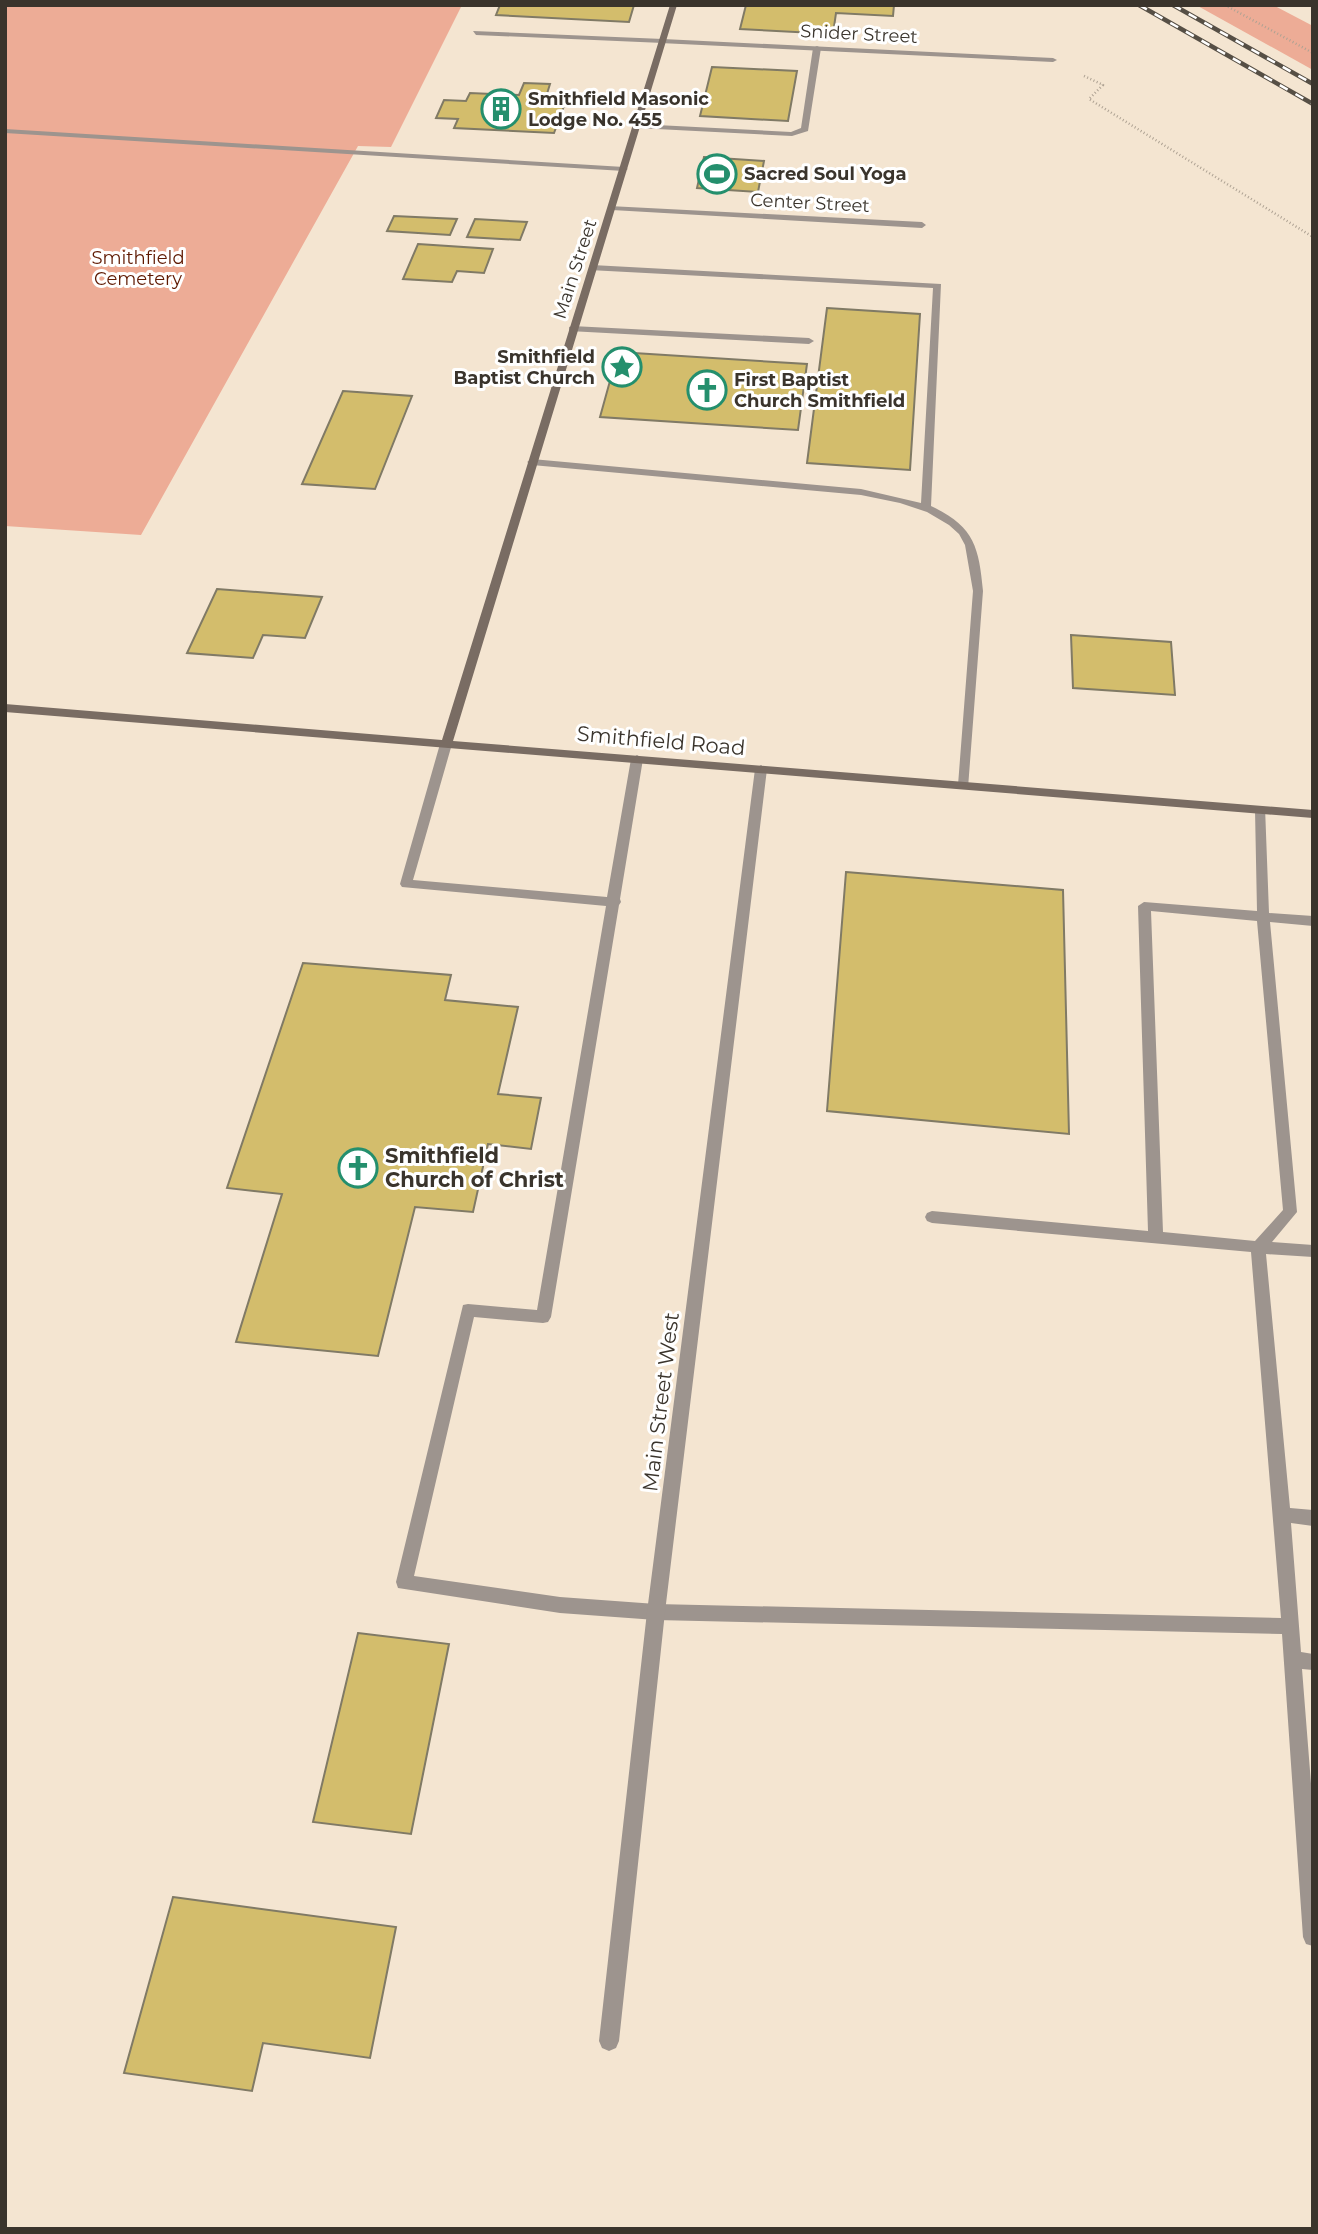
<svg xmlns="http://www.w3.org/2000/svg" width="1318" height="2234" font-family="Montserrat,sans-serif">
<rect width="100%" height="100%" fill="#f4e5d1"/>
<g fill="#edac96">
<polygon points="5,5 462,5 391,147 358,146 141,535 5,526"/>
<polygon points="1196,5 1273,5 1313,26 1313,70"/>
</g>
<g fill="#d3bd6c" stroke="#807a65" stroke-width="2">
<polygon points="500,5 634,5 629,22 496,15"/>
<polygon points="746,5 894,5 893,16 836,13 833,34 740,29"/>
<polygon points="712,67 797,71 788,121 700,116"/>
<polygon points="524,83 550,84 546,97 567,98 554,133 454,128 458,119 436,118 444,100 466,101 470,93 519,95"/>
<polygon points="704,157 764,161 758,192 697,188"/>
<polygon points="394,216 457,219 450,235 387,231"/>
<polygon points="475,219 527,222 520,240 467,237"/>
<polygon points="418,244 493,249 484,273 457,271 452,282 403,279"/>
<polygon points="827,308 920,314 910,470 807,463"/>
<polygon points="618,352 807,364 798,430 600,417"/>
<polygon points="343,391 412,396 375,489 302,484"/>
<polygon points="217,589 322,597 305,638 263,635 253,658 187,653"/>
<polygon points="1071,635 1171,642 1175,695 1073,688"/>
<polygon points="846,872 1063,890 1069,1134 827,1111"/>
<polygon points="303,963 451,975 445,1000 518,1007 498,1094 541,1098 531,1149 488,1144 473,1212 415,1207 378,1356 236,1342 282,1194 227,1188"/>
<polygon points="358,1633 449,1644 411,1834 313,1822"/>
<polygon points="173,1897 396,1927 370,2058 263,2043 252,2091 124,2073"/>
</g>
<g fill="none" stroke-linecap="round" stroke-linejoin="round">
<g stroke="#aea293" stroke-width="2.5" stroke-dasharray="1 2.5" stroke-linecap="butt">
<polyline points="1225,5 1313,53"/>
<polyline points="1084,76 1103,85 1089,99 1313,237"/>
</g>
<g fill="#9d948e" fill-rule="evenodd">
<polygon points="473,31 663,39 667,41 663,43 476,35"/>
<polygon points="817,46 821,48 808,131 792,136 637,128 633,126 637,124 791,132 801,128 813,48"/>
<polygon points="5,129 624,167 628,169 624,171 5,133"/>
<path d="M592,265L941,284L931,506C974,526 979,547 983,591L968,788L964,789L958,785L973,591L965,545L959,534L949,525L927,512L900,503L861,495L532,465L527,462L532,459L861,489L921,503L933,288L589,270V266Z"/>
<polygon points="572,326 809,338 814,341 809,344 569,331 569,327"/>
<path d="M446,740L452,744L413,880L607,897L631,759L637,755L643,759L620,899L621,902L619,905L551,1317L548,1322L543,1323L474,1317L414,1576L560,1597L656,1604L1281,1618L1251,1252L932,1223L927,1221L925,1217L927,1213L932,1211L1148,1231L1138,906L1144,902L1257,911L1255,810L1257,807H1265L1269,913L1313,916V926L1270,922L1297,1212L1272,1242L1313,1245V1257L1266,1254L1290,1508L1313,1510V1526L1291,1523L1301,1652L1313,1654V1670L1302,1669L1313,1809V1946L1306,1944L1303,1937L1282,1634L656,1620L560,1613L398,1588L396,1582L463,1305L468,1304L537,1310L606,906L402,887L400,884L440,744ZM1151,911L1257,921L1283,1210L1255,1241L1163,1232Z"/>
</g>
<g fill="#9d948e" fill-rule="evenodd">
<polygon points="663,39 1053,58 1057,60 1053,62 660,43 660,39"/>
<polygon points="609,206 922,222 926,225 922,228 612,210 609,210"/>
<polygon points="761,765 767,769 665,1612 619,2041 616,2048 609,2051 602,2048 599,2041 647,1612 755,769"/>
</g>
<polygon fill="#796c63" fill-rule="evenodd" points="670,5 677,5 453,741 1313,810 1313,818 5,712 5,704 442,740"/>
<g stroke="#564f45" stroke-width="4.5">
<g id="rail">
<polyline points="1139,5 1313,104"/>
<polyline points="1173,5 1313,84"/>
</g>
</g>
<use href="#rail" stroke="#fff" stroke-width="2.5" stroke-dasharray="9" stroke-linecap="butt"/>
</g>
<defs>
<g id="building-ring" transform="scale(2.0125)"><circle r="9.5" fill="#fff" stroke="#248f6d" stroke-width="1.5"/><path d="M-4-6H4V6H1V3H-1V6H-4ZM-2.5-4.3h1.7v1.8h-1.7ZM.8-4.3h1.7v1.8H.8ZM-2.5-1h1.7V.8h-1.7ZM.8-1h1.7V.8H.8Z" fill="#248f6d"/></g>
<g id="stadium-ring" transform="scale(2.0125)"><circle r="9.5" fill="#fff" stroke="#248f6d" stroke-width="1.5"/><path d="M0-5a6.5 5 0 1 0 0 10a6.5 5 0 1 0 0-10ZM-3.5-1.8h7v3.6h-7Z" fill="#248f6d"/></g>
<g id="sight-ring" transform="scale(2.0125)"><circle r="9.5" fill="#fff" stroke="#248f6d" stroke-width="1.5"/><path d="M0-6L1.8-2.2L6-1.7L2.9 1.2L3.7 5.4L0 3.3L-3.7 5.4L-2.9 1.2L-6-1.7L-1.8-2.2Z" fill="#248f6d"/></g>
<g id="church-ring" transform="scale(2.0125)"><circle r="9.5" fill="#fff" stroke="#248f6d" stroke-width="1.5"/><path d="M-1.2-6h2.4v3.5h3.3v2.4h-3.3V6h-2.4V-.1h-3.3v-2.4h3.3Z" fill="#248f6d"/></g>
</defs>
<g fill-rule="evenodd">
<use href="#building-ring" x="501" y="109"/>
<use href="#stadium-ring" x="717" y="174"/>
<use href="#sight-ring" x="622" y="367"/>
<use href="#church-ring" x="707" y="390"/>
<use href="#church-ring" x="358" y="1168"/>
</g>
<g text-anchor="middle" stroke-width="6" stroke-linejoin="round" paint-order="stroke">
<g font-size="18" fill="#3a342c" stroke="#fff">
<text transform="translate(859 34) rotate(3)" y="6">Snider Street</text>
<text transform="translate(810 203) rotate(3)" y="6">Center Street</text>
<text transform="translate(575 269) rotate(-72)" y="6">Main Street</text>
</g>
<g font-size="18" font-weight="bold" fill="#3a342c" stroke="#fff" text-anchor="start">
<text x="528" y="105">Smithfield Masonic<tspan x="528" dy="21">Lodge No. 455</tspan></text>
<text x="744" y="180">Sacred Soul Yoga</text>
<text x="595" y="363" text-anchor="end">Smithfield<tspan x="595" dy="21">Baptist Church</tspan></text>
<text x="734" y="386">First Baptist<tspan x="734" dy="21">Church Smithfield</tspan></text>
</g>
<g font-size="18" fill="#5e1800" stroke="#fff">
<text x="138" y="264">Smithfield<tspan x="138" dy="21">Cemetery</tspan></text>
</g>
<g font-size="21" fill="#3a342c" stroke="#fff">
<text transform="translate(661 741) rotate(5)" y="7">Smithfield Road</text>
<text transform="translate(661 1402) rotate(-83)" y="7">Main Street West</text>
</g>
<g font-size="21" font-weight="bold" fill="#3a342c" stroke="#fff" text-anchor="start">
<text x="385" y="1163">Smithfield<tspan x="385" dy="24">Church of Christ</tspan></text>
</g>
</g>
<rect width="1318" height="2234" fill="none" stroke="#3a342c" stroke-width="14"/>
</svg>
